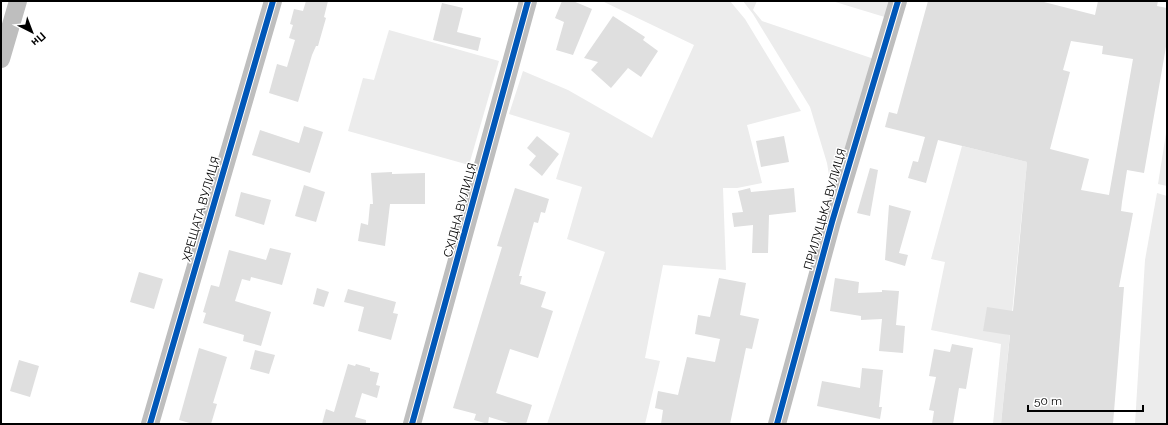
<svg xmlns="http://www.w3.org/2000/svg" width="1168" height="425" font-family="Raleway,sans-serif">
<rect width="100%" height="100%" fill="#fff"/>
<g fill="#ececec">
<polygon points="602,1 730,1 745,19 801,111 747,125 762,183 737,188 723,188 726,270 663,265 645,358 660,361 645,424 547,424 605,252 567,239 582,187 556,179 570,133 509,114 523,71 568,90 652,138 694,45"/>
<polygon points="743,1 757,1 753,10 762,21 877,60 833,199 827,163 810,107 753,14"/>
<polygon points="832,1 893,1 888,18"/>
<polygon points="389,30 499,61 469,165 348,131 363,78 374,80"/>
<polygon points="1167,127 1167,186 1158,184"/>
<polygon points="962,146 1027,162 1001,424 993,424 1001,344 931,330 945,262 931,259"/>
<polygon points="1157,193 1167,196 1167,424 1135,424 1145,260"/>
</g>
<g fill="#dfdfdf" fill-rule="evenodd">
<polygon points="306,1 328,1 324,17 326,18 318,46 316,46 312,55 298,102 269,93 277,64 287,67 295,40 289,38 293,25 290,24 294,9 303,11"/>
<polygon points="562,1 573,1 592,9 573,55 556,50 564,22 555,18"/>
<path d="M928,1H1040L1095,15L1098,1H1158L1157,6L1167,8V41L1144,173L1127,170L1122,202L1121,211L1133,213L1119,287H1124L1113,424H1001L1010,335L983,331L987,307L1013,311L1027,162L938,140L926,183L908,178L913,161L918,162L925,137L885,127L889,112L897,114ZM1071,41L1103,46L1102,54L1133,59L1109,195L1081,190L1089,159L1050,149L1070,72L1063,70Z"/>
<polygon points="442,3 463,8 457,32 481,38 478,51 433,40"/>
<polygon points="613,16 645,37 643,40 658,51 641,77 628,68 611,88 591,70 598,62 584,58"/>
<polygon points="304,126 323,132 310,173 252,155 260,130 299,143"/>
<polygon points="537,136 559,154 542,176 529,165 536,156 527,148"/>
<polygon points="784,136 789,162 761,167 756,141"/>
<polygon points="870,168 878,170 870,216 857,213"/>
<polygon points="392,172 392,174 425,173 425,204 390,204 385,246 358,241 361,223 368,225 370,204 373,204 371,173"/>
<polygon points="304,185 325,192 316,222 295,216"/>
<polygon points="515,188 549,199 545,213 541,212 538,223 534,222 519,276 522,276 520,284 546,292 541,307 553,311 538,358 510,349 496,393 532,405 526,424 512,424 489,417 488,424 474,420 476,414 453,408 502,247 497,246"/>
<polygon points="750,188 751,192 794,188 796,212 769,215 768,253 752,253 753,225 734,227 732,213 743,212 738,191"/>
<polygon points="241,192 271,200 264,225 235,216"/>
<polygon points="889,205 911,211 899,253 908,255 905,266 885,260"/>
<polygon points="270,248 291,253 282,285 251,277 250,281 242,279 235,301 271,312 261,346 243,341 244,335 203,323 206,313 203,312 211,285 219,287 229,250 266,260"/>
<polygon points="139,272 163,279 154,309 130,302"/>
<polygon points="719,278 746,283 740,315 759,319 752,349 746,348 730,424 661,424 663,410 655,408 658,391 678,395 687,357 715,362 720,339 695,334 698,315 710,317"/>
<polygon points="835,278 859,282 858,293 882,292 882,290 899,291 896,325 905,326 903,353 879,351 882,319 861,320 861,316 830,311"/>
<polygon points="317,288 329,292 324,307 313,304"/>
<polygon points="348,289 396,302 393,313 398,314 391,340 358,331 364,307 344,302"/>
<polygon points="952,344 973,348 966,389 959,388 953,424 932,424 934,411 929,410 936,377 929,376 934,349 950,352"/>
<polygon points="199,348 227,357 213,403 217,404 211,424 193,424 179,420"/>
<polygon points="255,350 275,355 269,374 250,369"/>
<polygon points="19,360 39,366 30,397 10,391"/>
<polygon points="348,364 355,366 356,364 370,368 370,371 379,373 376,385 380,386 377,398 362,393 355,417 366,420 366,424 322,424 326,409 334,412"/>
<polygon points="862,368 883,370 879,407 882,407 880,419 817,406 822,381 860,388"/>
</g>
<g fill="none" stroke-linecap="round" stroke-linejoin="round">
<g stroke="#bebebe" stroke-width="18">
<polyline points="1,59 18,1"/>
<polyline points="150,424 273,1"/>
<polyline points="412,424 528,1"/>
<polyline points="777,424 832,222 898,1"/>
</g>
<g stroke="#fff" stroke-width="8">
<g id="cycleway">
<polyline points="150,424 273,1"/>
<polyline points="412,424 528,1"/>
<polyline points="777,424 832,222 898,1"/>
</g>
</g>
<use href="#cycleway" stroke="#0057b8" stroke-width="6"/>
</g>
<g text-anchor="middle" stroke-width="3" stroke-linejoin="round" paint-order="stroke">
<g font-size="12" fill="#000" stroke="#fff">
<text transform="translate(201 209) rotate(-74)" y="4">ХРЕЩАТА ВУЛИЦЯ</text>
<text transform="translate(825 209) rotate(-74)" y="4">ПРИЛУЦЬКА ВУЛИЦЯ</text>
<text transform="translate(460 210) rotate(-75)" y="4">СХІДНА ВУЛИЦЯ</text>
</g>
</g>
<rect width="1168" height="425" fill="none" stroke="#000000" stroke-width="4"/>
<g transform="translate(32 32) rotate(138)" stroke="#ffffff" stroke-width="3" paint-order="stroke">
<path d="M0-3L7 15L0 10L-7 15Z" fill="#000000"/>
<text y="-6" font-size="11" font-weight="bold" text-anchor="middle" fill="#000000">Пн</text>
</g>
<path d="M1028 405v6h115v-6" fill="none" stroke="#000000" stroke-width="2"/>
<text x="1034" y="405" font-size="12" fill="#000000" stroke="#ffffff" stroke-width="3" paint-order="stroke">50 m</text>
</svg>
